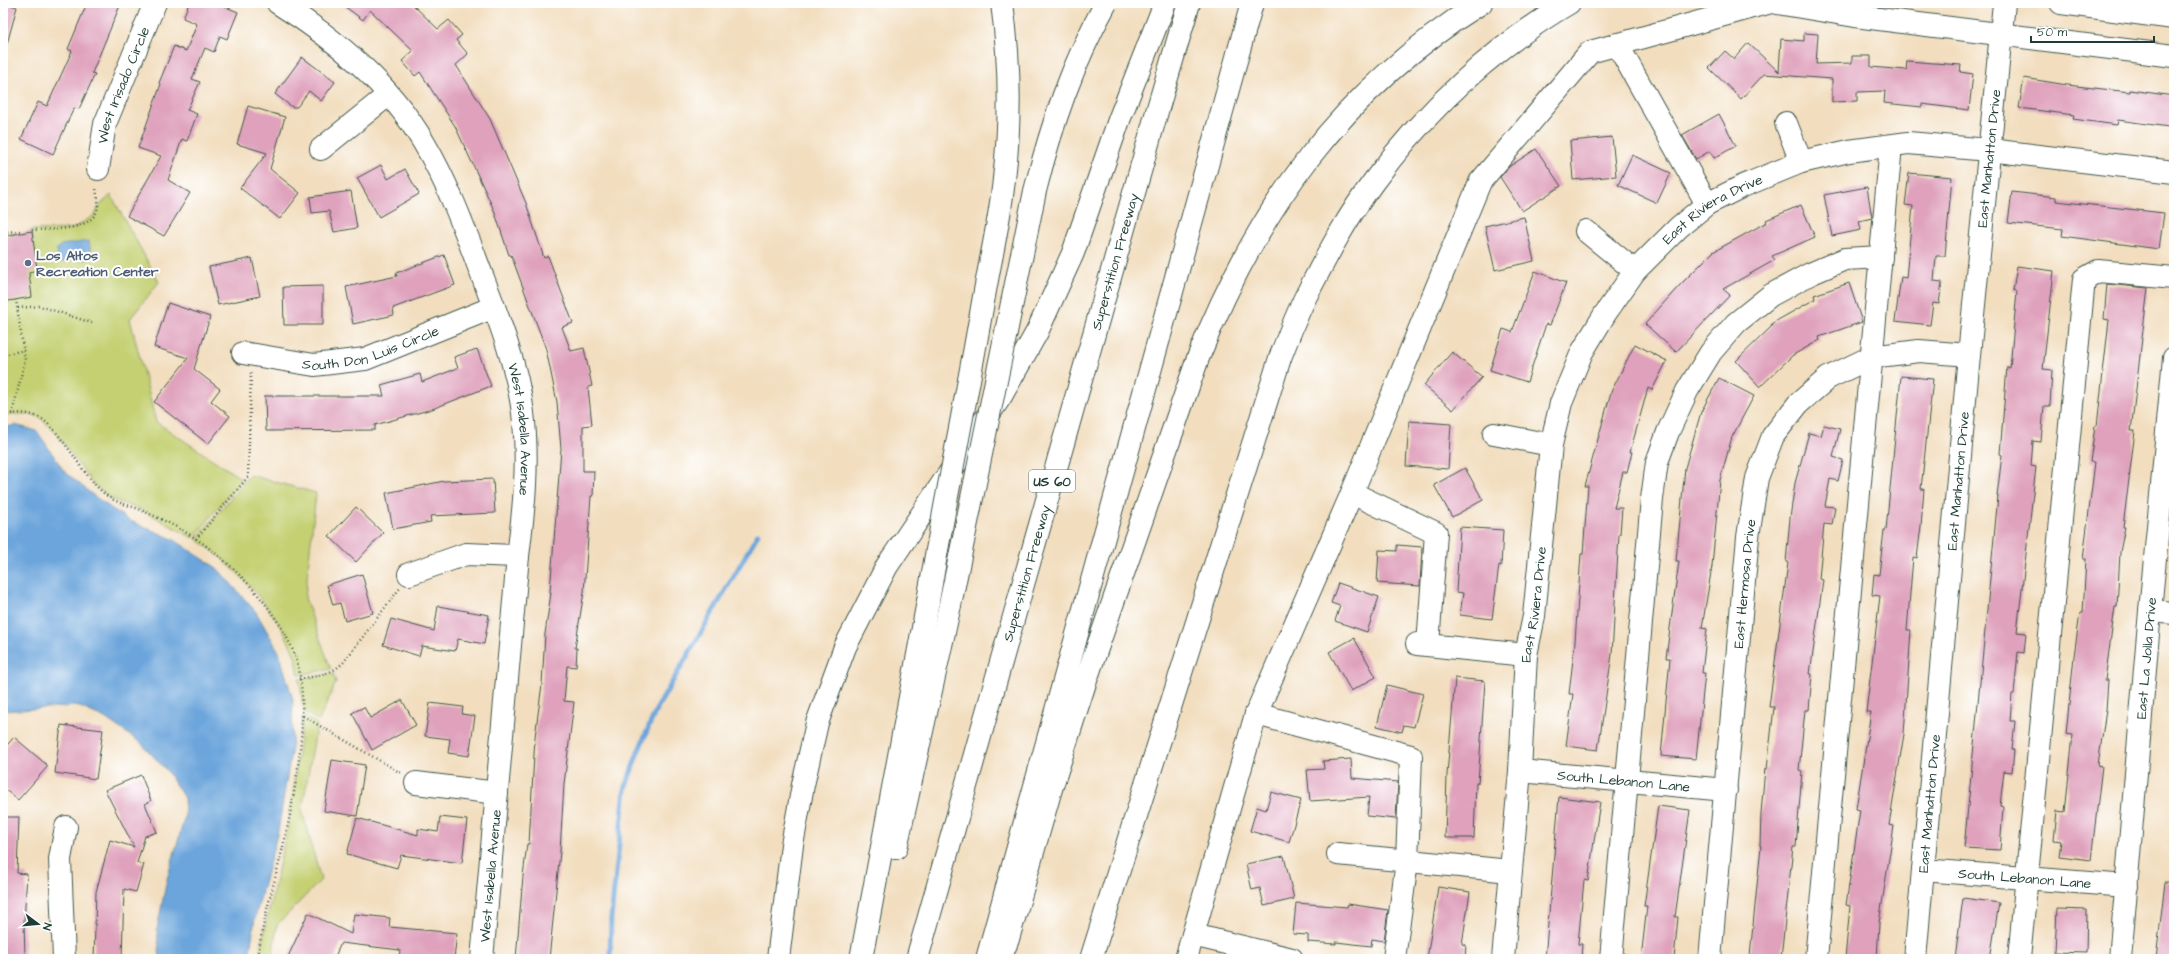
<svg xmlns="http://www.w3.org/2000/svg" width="2177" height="962" font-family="'Architects Daughter',sans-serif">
<rect width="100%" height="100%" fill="#fff"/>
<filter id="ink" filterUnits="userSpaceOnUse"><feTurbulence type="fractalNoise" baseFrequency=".025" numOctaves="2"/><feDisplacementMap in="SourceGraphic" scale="8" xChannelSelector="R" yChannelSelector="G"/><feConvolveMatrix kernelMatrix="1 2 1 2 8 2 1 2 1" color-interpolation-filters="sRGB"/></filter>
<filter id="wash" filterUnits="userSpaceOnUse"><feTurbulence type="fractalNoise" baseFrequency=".012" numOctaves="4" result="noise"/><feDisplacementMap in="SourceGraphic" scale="16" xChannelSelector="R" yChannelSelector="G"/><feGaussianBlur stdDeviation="0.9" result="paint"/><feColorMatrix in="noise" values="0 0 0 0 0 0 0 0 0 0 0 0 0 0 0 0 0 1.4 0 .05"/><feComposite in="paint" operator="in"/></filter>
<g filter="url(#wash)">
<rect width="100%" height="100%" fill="#f2debf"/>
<g fill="#c4d072" stroke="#728653">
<polygon points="111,195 159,282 130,319 156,422 242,479 193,538 142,510 111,499 94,485 55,432 39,417 30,414 12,414 3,416 3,232 23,234 32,230 72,229 95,215 99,206"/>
<path d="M250,475L316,493L305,598L331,669L299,675C297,668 297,660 294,654C279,613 232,562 196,539Z"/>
<polygon points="333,673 336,682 319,721 304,712 299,679"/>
<polygon points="303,716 317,724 302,810 321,880 277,925 272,959 258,959 289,821"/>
</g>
<g fill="#6ca5db" stroke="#467188">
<polygon points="89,241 91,256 88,257 88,259 78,260 77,256 73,256 68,261 61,262 58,260 57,249 61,245"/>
<polygon points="15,425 37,431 64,471 94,496 128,520 173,539 217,568 256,612 279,652 293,700 292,747 278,831 255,918 249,959 160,959 157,929 167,879 185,816 184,798 167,771 141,743 105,718 78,706 3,711 3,428"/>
</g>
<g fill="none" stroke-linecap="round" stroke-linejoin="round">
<polyline stroke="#6ca5db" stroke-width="5" points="610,959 611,918 625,789 638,752 656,710 758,534"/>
</g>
<g id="blocks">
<g fill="#dfa1bc">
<polygon points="3,3 17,7 7,44 3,43"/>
<polygon points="87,3 121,3 92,73 95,74 79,109 74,108 53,154 21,139 38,102 47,106 72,51 68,49"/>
<polygon points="189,3 216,3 238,12 227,39 220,36 214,52 205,48 192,79 200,82 187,110 197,114 187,141 182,139 168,180 190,193 164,236 127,216 161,156 138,148 161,84 159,83 174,46 186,51 197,24 183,18"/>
<polygon points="340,3 411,3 438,29 449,20 462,35 456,40 468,54 456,65 490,119 526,203 544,258 548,256 573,323 562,327 571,351 584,348 592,386 588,387 592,425 583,426 583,471 594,471 593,496 591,496 584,592 575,648 577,648 576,667 567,666 564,701 574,702 564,784 560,852 549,959 516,959 523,876 527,844 529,844 535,737 542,684 545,634 551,593 550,592 561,449 557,402 546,349 511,255 509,255 494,210 455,126 420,72 415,76 402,61 413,51 370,10 363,20"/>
<polygon points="1804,33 1818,34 1816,64 1852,63 1852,56 1871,56 1871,67 1906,70 1907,61 1961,65 1960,72 1973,74 1969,110 1922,104 1922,107 1884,103 1885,91 1857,92 1857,101 1832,102 1832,79 1764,74 1741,99 1709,68 1725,51 1734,59 1748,43 1779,72 1781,39 1804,41"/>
<polygon points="302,57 335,82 321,101 309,91 297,107 292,107 275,94"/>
<polygon points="2024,78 2067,85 2130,92 2130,90 2174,96 2169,127 2118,120 2117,125 2073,119 2074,115 2019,108"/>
<polygon points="248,106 285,117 270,169 300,193 280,219 240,188 267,153 237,144"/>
<polygon points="1719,114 1736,146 1714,158 1710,151 1696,159 1682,135"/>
<polygon points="1612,137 1616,176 1573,180 1570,141"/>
<polygon points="1536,149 1561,186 1522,211 1500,177 1510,166"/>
<polygon points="1632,155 1671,173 1657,203 1618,185"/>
<polygon points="381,165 388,179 405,169 419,194 379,217 357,178"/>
<polygon points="1909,173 1952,177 1945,256 1936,256 1934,281 1942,282 1939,304 1933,303 1930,325 1895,321 1901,277 1906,278 1913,206 1905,205"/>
<polygon points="1867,187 1872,218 1859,221 1861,230 1832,236 1824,195"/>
<polygon points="351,191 357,228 334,232 329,211 312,213 310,197"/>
<polygon points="2012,192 2056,197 2056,201 2164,213 2159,249 2062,236 2063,229 2008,223"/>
<polygon points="1801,205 1815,237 1772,256 1775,260 1723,289 1730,295 1676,352 1645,324 1679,286 1713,252 1767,222 1766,220"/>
<polygon points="1524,217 1534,261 1495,270 1485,226"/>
<polygon points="32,231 37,269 29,273 32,297 3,302 3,236"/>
<polygon points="444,255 455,285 393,308 394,315 353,324 346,287 397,276 396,273"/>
<polygon points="252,258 260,296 218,305 209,267"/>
<polygon points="2017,266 2054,271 2043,369 2052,370 2050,406 2044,406 2041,442 2033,441 2031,466 2036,467 2017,632 2026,633 2024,653 2018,652 2014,694 2012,694 2010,721 2015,721 2012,750 2014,750 2012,772 2004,771 2000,806 2003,807 2000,850 1964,848 1998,496 1997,496 2002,455 2000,454 2007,367 2010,368 2017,291 2013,290"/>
<polygon points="1535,271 1566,283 1550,325 1546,324 1527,382 1490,370 1503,329 1512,332"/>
<polygon points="1849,283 1862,322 1819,337 1820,340 1793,355 1760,387 1736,361 1772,326 1771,324 1815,299 1814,295"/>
<polygon points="2107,284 2148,288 2131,431 2135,431 2123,527 2125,527 2120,552 2117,607 2115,607 2105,680 2108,680 2106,710 2098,765 2102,766 2091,860 2059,856 2061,841 2054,840 2057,811 2065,812 2073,735 2066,734 2074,656 2080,613 2083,613 2086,559 2083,559 2095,462 2090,462 2095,426 2097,426 2109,320 2104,319"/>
<polygon points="323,286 323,325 284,325 283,287"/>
<polygon points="168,303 210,317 194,369 220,389 211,401 230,416 208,444 154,402 188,358 154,347"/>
<polygon points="1635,344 1667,361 1652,390 1648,388 1630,452 1632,452 1627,472 1623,472 1614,508 1622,508 1620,534 1619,534 1612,654 1598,750 1566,746 1573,694 1569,694 1575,642 1581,554 1583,554 1588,486 1585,486 1611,392"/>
<polygon points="477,349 491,386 432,409 375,425 375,430 266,431 265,396 384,396 381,385 420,374 422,382 458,368 454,357"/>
<polygon points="1452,352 1482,377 1453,410 1424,385"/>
<polygon points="1901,376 1933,379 1921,489 1924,489 1921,526 1917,558 1913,557 1907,630 1911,630 1904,734 1889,825 1894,826 1879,923 1877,959 1845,959 1850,906 1846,905 1860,810 1856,809 1871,712 1866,712 1880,596 1872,595 1874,574 1879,575 1884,530 1886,530"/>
<polygon points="1719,378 1754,396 1732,437 1720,480 1712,566 1702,628 1707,629 1702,673 1705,673 1696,759 1661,756 1670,658 1666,658 1679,561 1676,561 1685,468 1701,412"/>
<polygon points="1409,421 1451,424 1448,469 1406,466"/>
<polygon points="1824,425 1840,429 1833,457 1843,460 1838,481 1830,479 1825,506 1835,507 1832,525 1824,524 1819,579 1823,580 1810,674 1812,674 1809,710 1805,710 1799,770 1802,771 1796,847 1793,847 1781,958 1750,955 1761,846 1760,846 1761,813 1765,768 1767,769 1774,707 1769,707 1788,563 1786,562 1790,518 1795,483 1809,433 1821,436"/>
<polygon points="1465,468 1483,500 1452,517 1434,485"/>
<polygon points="493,479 495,513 430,516 431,522 393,529 386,493 444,481"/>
<polygon points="356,507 383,533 356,562 329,536"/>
<polygon points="1460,527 1503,530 1501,566 1499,565 1492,619 1460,615 1463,593 1456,592"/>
<polygon points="1397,545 1422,547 1420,586 1377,583 1379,550 1397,551"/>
<polygon points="362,574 373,613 345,621 340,603 333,605 327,585"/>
<polygon points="1338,583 1379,597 1367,632 1335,621 1340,606 1331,603"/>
<polygon points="438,606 489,615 484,644 458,639 455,651 422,646 419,656 383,645 391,619 434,631"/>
<polygon points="1354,638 1376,677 1351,691 1329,652"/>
<polygon points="1455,678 1485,681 1478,783 1476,783 1474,838 1445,838 1447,775"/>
<polygon points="1387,685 1423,694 1414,727 1404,725 1402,732 1377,726"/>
<polygon points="402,700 416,725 372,750 352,713 364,707 370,718"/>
<polygon points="430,703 463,707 462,714 475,716 469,756 448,753 450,739 425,736"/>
<polygon points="61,725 103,730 96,779 55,773"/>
<polygon points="14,737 48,766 18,800 3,788 3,750"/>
<polygon points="1351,759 1352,778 1398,782 1396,819 1367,816 1369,797 1310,801 1307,770 1324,769 1323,761"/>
<polygon points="332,760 365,765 357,816 324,811"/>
<polygon points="141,775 151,801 145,804 157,832 145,836 137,863 144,864 136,892 124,889 122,959 94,959 96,892 110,840 134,847 105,790"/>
<polygon points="1271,792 1301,800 1289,842 1250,831 1257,807 1266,810"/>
<polygon points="1559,797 1600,802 1588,881 1584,880 1578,944 1582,944 1581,959 1545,959"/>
<polygon points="1658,806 1690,810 1675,917 1678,917 1674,959 1641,959 1647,906 1644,906"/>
<polygon points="3,817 19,817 17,873 27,874 24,922 25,959 3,959"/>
<polygon points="440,817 467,820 462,863 401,855 397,868 347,854 357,818 418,835 418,829 438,832"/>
<polygon points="1284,856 1294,899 1264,906 1260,888 1252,890 1246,864"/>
<polygon points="2165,882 2174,882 2174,959 2156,959"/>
<polygon points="1438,887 1470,892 1462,944 1466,945 1465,959 1427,959"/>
<polygon points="1963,898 1999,903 1990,959 1955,959"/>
<polygon points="1296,903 1347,907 1348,904 1388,910 1384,941 1372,939 1371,946 1336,942 1336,944 1308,942 1308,935 1293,934"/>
<polygon points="2057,909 2087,910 2086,953 2055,952"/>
<polygon points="308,913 351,934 354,914 390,918 389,927 457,933 454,959 399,959 400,950 341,943 334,959 287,959"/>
</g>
</g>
</g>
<g filter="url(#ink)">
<use href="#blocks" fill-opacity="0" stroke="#3f5549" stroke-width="1"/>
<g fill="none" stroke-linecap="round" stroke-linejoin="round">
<g stroke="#3f5549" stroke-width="24">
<g id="minor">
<path id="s1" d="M278,3C337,40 389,83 424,143C449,185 466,233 483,278C500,322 517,366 523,413C529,461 524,508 518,556L482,959"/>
<polyline points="1777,3 1855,16 2174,56"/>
<polyline points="1617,44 1707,204"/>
<polyline points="1786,123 1801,162"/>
<polyline points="321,149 388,95"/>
<path id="s2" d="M98,169L105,124L155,3"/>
<polyline points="1586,231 1635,271"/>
<path id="s3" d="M243,353L314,365L365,359L494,307"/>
<polyline points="1494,434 1551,445"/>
<polyline points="1352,493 1436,533 1428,645"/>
<polyline points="409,574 466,554 518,556"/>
<polyline points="2150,611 2174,613"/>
<polyline points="1417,644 1526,655"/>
<polyline points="1256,714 1411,756 1407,861 1394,959"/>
<path id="s4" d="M1520,771L1726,790"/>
<polyline points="416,783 497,793"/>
<polyline points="1338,854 1510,871"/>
<path id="s5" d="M1923,870L2127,886"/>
<polyline points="1193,935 1292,959"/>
<polyline points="64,959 60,859 66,827"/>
<polyline points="1186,959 1256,714 1352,493 1480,182 1590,52 1768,3"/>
<path id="s6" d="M1503,959L1520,771L1526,655L1534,616L1551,445L1561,403L1582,352L1605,314L1635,271L1679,227L1707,204L1743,186L1801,162L1849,151L1908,143L1989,150L2174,172"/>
<polyline points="1611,959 1652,499 1657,462 1668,432 1687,391 1711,352 1736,323 1771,295 1810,274 1845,259 1881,257"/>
<path id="s7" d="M1710,959L1748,537L1757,478L1773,436L1798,404L1828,378L1871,357L1919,351L1969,355"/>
<polyline points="1816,959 1891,146"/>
<path id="s8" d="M1915,959L1969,355L2004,3"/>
<polyline points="2019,959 2084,279 2098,271 2174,278"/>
<path id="s9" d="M2120,959L2150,611L2174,358"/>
</g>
</g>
<g stroke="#3f5549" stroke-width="24">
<polyline id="major" points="2061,3 2174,18"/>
</g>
<g stroke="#3f5549" stroke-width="24">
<g id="highway">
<polyline points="896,848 950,605"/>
<polyline points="778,959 792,845 803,785 817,723 845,647 887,566 1001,396 1037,332 1073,253 1119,120 1165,3"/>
<polyline points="861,959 928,601"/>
<path id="s10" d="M917,959L1158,108L1189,3"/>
<polyline points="987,959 1252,3"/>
<path d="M1000,959L1008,939L1051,789L1085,683L1198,358C1258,207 1342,90 1481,3"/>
<path d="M1091,959L1280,358C1288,337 1296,316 1306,296C1326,257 1347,217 1374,181C1426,110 1493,48 1569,3"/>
</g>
</g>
<g stroke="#3f5549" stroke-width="2.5" stroke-dasharray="1 3" stroke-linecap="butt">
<path d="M32,230C50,229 95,232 98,206C99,201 96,193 96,187"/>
<polyline points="3,232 22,231"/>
<polyline points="18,308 40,306 92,323"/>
<polyline points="8,354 24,350"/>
<polyline points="12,414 25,360 16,300"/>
<path d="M3,415C14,413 27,412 38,417C61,427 83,480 110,498C120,504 133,506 143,511C164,520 186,531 205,545C241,572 277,611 294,653C314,703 293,807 280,859C272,892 261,926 258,959"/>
<polyline points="196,539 248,477 251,373"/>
<path d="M299,679C317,676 330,675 343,663L400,588"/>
<polyline points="303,716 401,773"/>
</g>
<use href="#minor" stroke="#fff" stroke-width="22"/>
<use href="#major" stroke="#fff" stroke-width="22"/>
<use href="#highway" stroke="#fff" stroke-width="22"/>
<g stroke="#3f5549" stroke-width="24" stroke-linecap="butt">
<g id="highway-bridge">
<path d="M928,601C945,501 966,402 983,302C990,261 1000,220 1004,179C1011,120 1010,61 1002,3"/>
<path d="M950,605L1035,191C1052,123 1072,65 1106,3"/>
</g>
</g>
<use href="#highway-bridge" stroke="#fff" stroke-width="22"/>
</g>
</g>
<circle fill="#5c6f8a" stroke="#fff" stroke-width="1.5" cx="28" cy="263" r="4"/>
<g text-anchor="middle" stroke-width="4" stroke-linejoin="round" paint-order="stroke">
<rect fill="#fff" stroke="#627771" stroke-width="1" x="1029" y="470" width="46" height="22" rx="3"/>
<g font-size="13" font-weight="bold" fill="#1f3d34">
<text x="1052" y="486">US 60</text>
</g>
<g font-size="14" fill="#1f3d34" stroke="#fff">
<text dy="5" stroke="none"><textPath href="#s2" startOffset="88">West Irisado Circle</textPath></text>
<text dy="5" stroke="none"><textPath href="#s8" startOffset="804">East Manhatton Drive</textPath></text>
<text dy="5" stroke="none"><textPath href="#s6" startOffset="812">East Riviera Drive</textPath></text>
<text dy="5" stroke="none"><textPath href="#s10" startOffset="725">Superstition Freeway</textPath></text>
<text dy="5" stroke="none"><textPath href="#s3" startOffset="131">South Don Luis Circle</textPath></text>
<text dy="5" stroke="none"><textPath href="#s1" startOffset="509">West Isabella Avenue</textPath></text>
<text dy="5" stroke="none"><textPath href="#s8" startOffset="480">East Manhatton Drive</textPath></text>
<text dy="5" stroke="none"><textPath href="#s10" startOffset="401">Superstition Freeway</textPath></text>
<text dy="5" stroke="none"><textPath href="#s7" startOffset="377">East Hermosa Drive</textPath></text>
<text dy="5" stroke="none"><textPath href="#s6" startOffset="356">East Riviera Drive</textPath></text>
<text dy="5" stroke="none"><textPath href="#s9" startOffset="302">East La Jolla Drive</textPath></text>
<text dy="5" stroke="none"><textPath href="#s4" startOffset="104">South Lebanon Lane</textPath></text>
<text dy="5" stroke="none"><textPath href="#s8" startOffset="156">East Manhatton Drive</textPath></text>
<text transform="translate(490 876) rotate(-85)" y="5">West Isabella Avenue</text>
<text dy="5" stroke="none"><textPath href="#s5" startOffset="102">South Lebanon Lane</textPath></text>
</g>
<g font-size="14" font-weight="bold" fill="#4e5e75" stroke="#fff" text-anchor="start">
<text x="36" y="260">Los Altos<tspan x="36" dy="16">Recreation Center</tspan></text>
</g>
</g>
<rect width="2177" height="962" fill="none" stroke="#fff" stroke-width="16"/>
<g transform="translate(38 924) rotate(106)" stroke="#ffffff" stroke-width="3" paint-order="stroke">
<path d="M0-3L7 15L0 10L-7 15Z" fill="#1f3d34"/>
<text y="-6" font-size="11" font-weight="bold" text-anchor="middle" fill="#1f3d34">N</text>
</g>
<path d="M2031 36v6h123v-6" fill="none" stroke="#1f3d34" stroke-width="2"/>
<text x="2037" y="36" font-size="12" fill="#1f3d34" stroke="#ffffff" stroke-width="3" paint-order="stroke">50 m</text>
</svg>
